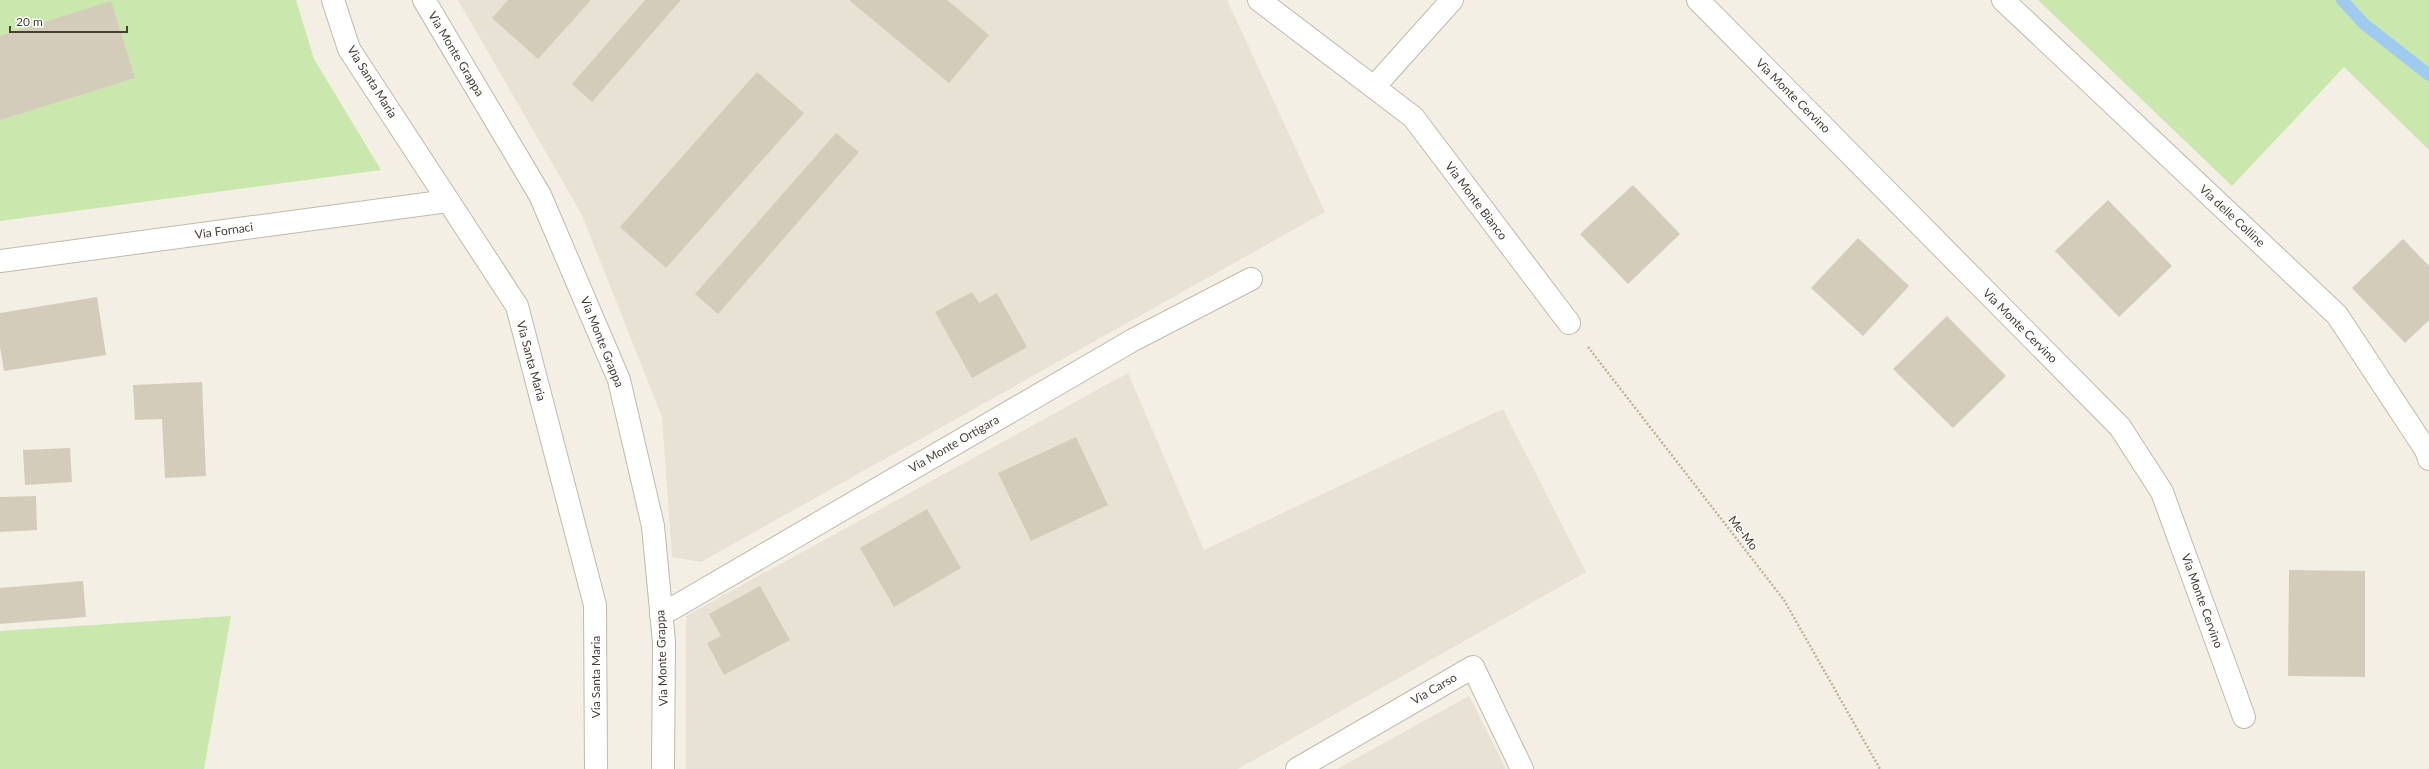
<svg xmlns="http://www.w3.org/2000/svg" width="2429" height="769" font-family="Lato,sans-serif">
<rect width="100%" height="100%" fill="#f3efe5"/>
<g fill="#e7e2d3">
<polygon points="458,0 1227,0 1325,212 701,562 672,557 662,417 582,215"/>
<polygon points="1128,373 1204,550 1503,409 1586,572 1238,769 686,769 686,616"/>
<polygon points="1469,696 1506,769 1337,769"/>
</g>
<g fill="#cae8ad">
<polygon points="0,0 296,0 314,59 381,170 0,221"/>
<polygon points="2038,0 2429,0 2429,150 2344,67 2232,186"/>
<polygon points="231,616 204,769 0,769 0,631"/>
</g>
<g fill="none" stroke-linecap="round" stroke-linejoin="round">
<polyline stroke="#a0cbf1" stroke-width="12" points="2342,0 2364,24 2429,75"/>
</g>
<g fill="#d4ccba">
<polygon points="508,0 591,0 538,59 492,18"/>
<polygon points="645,0 681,0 592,102 572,84"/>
<polygon points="849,0 947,0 989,35 949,83"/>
<polygon points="111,1 135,78 0,120 0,36"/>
<polygon points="757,72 804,113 666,268 620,227"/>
<polygon points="836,133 859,152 718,314 695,294"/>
<polygon points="1633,185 1680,234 1628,284 1580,234"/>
<polygon points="2108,200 2172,266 2119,317 2055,251"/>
<polygon points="1858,238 1909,286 1863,336 1811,288"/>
<polygon points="2403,239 2429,266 2429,320 2405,343 2352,288"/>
<polygon points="972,292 979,303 997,293 1027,347 972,378 935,312"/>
<polygon points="97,297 106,355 4,371 0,347 0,313"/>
<polygon points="1947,316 2006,376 1953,428 1893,369"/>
<polygon points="202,382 206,476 165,478 162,419 135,420 133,385"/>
<polygon points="1076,437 1108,505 1031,541 998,473"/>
<polygon points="70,448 72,482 25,485 23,450"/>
<polygon points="36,496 37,530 0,532 0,497"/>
<polygon points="927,509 961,568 894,607 860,548"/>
<polygon points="2289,570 2365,571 2365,677 2288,676"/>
<polygon points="83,581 86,617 0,624 0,588"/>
<polygon points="760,586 790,640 724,675 707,643 721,636 709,614"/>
</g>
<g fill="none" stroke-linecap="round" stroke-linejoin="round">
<g stroke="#c1baaa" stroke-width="24">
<g id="minor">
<polyline points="333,0 349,49 517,306 595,605 596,769"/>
<polyline points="424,0 540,195 619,380 653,526 664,642 663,769"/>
<polyline points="1259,0 1413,117 1569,323"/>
<polyline points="1698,0 2120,427 2162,492 2244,717"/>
<polyline points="2003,0 2337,315 2426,450 2429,459"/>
<polyline points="1374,87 1452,0"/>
<polyline points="0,261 448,201"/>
<polyline points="661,615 1133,340 1251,279"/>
<polyline points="1297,769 1473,667 1522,769"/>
</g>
</g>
<polyline stroke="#c0b498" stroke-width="2.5" stroke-dasharray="2 2" stroke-linecap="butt" points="1588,347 1784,600 1880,769"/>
<use href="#minor" stroke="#fff" stroke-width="22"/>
</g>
<g text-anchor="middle" stroke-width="3" stroke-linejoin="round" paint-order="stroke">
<g font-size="12" fill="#453f34" stroke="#fff">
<text transform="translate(456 54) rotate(59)" y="4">Via Monte Grappa</text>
<text transform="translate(372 82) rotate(58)" y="4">Via Santa Maria</text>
<text transform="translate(1793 96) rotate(45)" y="4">Via Monte Cervino</text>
<text transform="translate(1476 201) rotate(53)" y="4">Via Monte Bianco</text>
<text transform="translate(2232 216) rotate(43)" y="4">Via delle Colline</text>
<text transform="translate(224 231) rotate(-8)" y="4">Via Fornaci</text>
<text transform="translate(2020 326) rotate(45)" y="4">Via Monte Cervino</text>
<text transform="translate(602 342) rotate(68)" y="4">Via Monte Grappa</text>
<text transform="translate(531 361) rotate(75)" y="4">Via Santa Maria</text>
<text transform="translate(954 444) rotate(-30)" y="4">Via Monte Ortigara</text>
<text transform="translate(1743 533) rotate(52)" y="4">Me-Mo</text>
<text transform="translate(2202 601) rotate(70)" y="4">Via Monte Cervino</text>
<text transform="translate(662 658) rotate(-92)" y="4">Via Monte Grappa</text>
<text transform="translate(596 677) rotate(-90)" y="4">Via Santa Maria</text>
<text transform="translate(1434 689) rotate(-30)" y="4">Via Carso</text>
</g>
</g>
<path d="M10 26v6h117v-6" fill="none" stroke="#453f34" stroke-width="2"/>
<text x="16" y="26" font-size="12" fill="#453f34" stroke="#ffffff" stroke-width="3" paint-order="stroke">20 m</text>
</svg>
